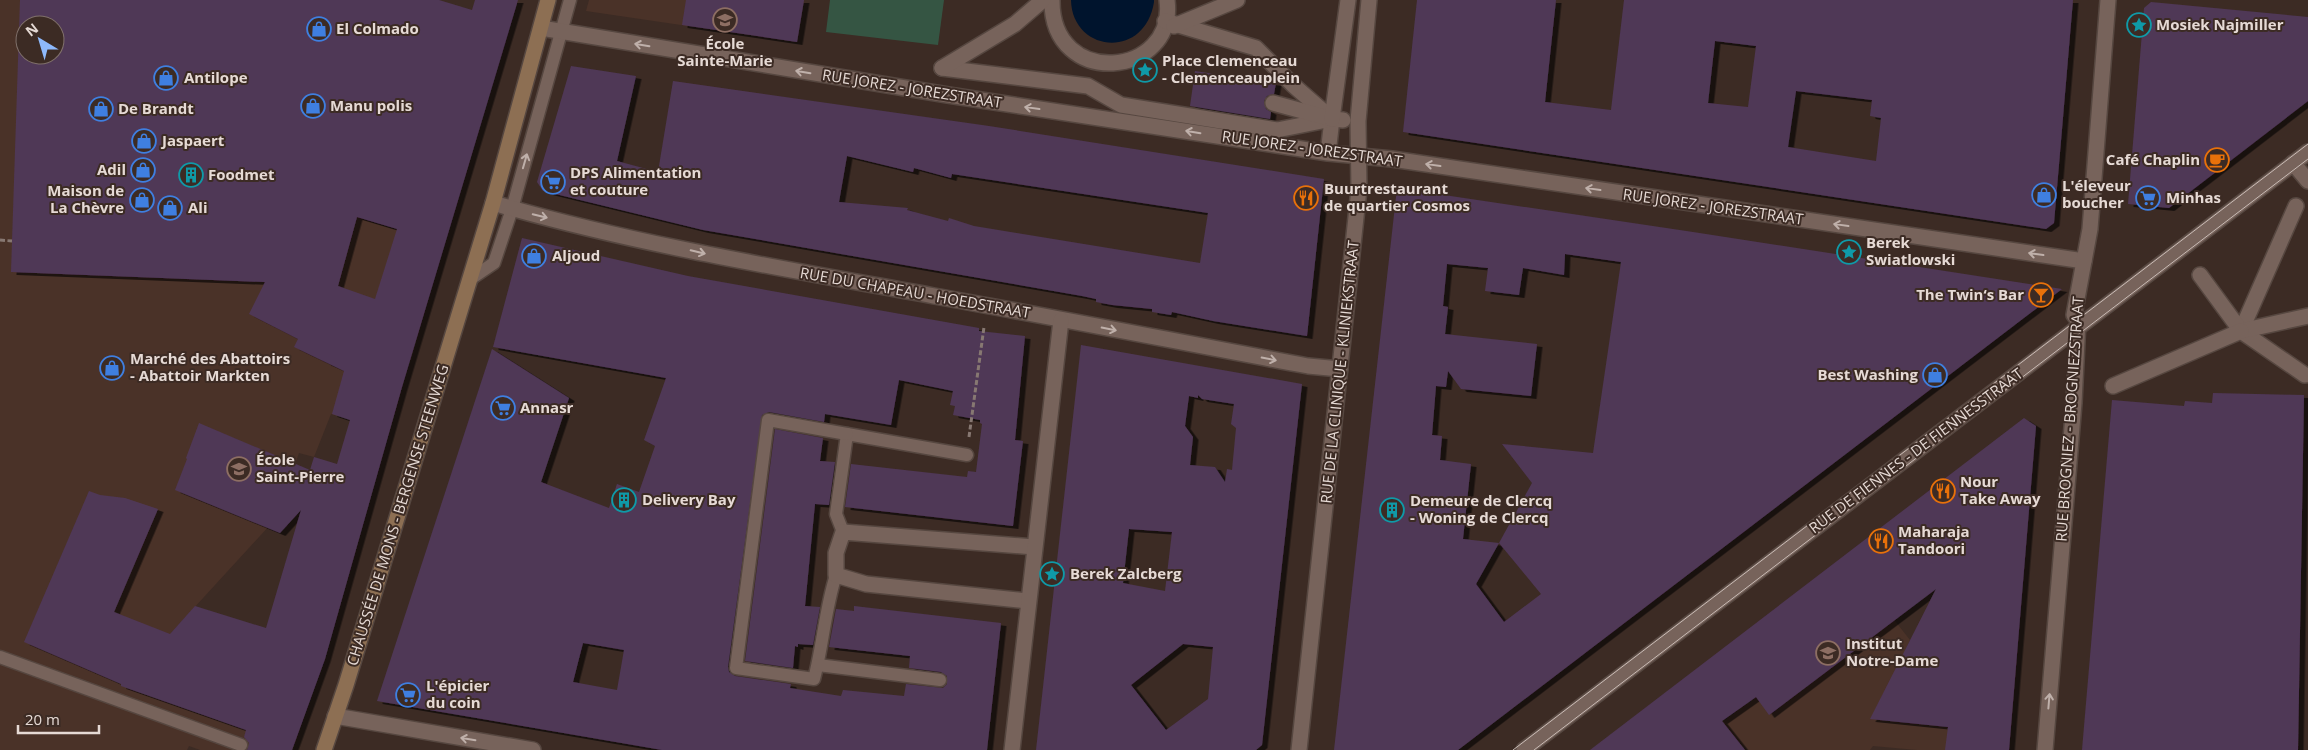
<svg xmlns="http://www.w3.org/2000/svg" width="2308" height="750" font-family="'Open Sans',sans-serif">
<defs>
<filter id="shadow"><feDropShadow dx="5.5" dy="3" stdDeviation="0" flood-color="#0009"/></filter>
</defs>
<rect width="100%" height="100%" fill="#3c2b24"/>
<g fill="#4a3228" fill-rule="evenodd">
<path d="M0,0H439L415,133L473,150L465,178L380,152L361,219L397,230L387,303L424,314L411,361L361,346L339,352L331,366L402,387L390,431L331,414L314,457L299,453L290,479L292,501L171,633L307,708L293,750H200L189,746L187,750H0ZM25,25H55V55H25Z"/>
<polygon points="589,0 804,0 797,42 586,11"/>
<polygon points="1844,556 1910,640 1905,650 2017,661 2009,750 1917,750 1873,746 1870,750 1684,750 1756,697"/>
</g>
<polygon fill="#355543" points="830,0 944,0 938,45 826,32"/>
<path fill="#00142d" d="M1071,0H1154V2C1145,60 1072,53 1071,0Z"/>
<g fill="#4f3757" fill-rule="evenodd" filter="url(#shadow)">
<path d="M20,0H439L472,10L475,0H518L402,387L325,659L292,750H247L249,743L244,737L246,730L121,686V684L24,642L89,491L100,495L125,498L158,509L114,612L170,634L195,606L266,628L301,510L280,533L175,490L187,459L186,458L199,423L310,470L314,457L337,464L350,420L332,414L344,371L294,347L298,339L249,314L265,282L11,272ZM25,25H55V55H25ZM357,217L397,229L375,299L338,286Z"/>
<polygon points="686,0 804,0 797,42 682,25"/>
<path d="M1417,0H1556L1545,102L1611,110L1624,0H2073L2054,223L2046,229L1403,132ZM1715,41L1756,46L1748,107L1708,103ZM1796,91L1872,100L1870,116L1881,118L1876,161L1788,147Z"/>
<polygon points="2151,2 2308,17 2308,101 2169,208 2128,204 2144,8"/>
<path d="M571,66L636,76L617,161L658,172L673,81L989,126L1324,179L1307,336L1213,321L1172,312L1171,315L1152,312V309L1112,305L1096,302V299L1082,296L703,230L543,191L537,182ZM847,156L913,172L914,168L951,178L952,174L1208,213L1200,263L974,226L949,218L948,221L907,210L908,208L839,202Z"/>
<polygon points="1195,71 1276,83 1274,94 1267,96 1264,101 1266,109 1271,112 1270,119 1190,106"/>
<path d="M1397,188L1693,232L2062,289L1458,750H1334ZM1565,254L1621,262L1593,453L1502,444L1532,483L1499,543L1463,539L1471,464L1440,460L1442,436L1432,435L1436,386L1446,387L1448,371L1461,389L1531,396L1537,344L1445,334L1448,307L1443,306L1447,264L1488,268L1485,291L1519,295L1523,268L1564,275ZM1499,543L1541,594L1504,622L1476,584Z"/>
<path d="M522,238L688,276L979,328V331L1025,336L1015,440L1023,441L1013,526L845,507L851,464L967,477L968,471L976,472L982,424L980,423V420L953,415L955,406L950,405L953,391L899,380L891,425L825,414L824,422L769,412L762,415L728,667L729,672L735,676L791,684L790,688L841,696L843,690L904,696L906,684L943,688L947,684V676L941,672L909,668L910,656L829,647L836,609L854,611V606L1001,623L987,750H662L377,701L492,349L569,398L541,482L609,508L617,484L639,492L655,446L644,440L666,378L493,347ZM583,643L624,650L617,690L573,682Z"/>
<path d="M1081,345L1302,384L1262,745L1256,750H1036ZM1198,395L1202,399L1234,404L1231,424L1236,428L1232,470L1227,469L1225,482L1215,467L1190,465L1193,437L1185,426L1189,396L1198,398ZM1129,529L1172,532L1165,591L1123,583ZM1183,644L1213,647L1208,699L1166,730L1131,685Z"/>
<polygon points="2213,393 2304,395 2298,750 2082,750 2112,400 2184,406 2185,401 2212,403"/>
<polygon points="2024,418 2036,426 2009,750 1945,750 1948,727 1870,719 1936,589 1769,715 1756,697 1722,721 1745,750 1590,750"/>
<polygon points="775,429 823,438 820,461 835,462 829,505 815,504 805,606 820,607 813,645 798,644 798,647 795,646 793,668 745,661"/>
</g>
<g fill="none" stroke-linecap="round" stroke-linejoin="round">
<g stroke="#564740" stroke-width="15">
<g id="service">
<polyline points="469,280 494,263 512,209 570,0"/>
<polyline points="843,532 836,514 847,434 967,455"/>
<path d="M836,575C825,609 823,645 814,679L736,668L768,420L847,434"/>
<polyline points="0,657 241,745"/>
<polyline points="818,665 940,680"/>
</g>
</g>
<g stroke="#564740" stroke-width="18">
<g id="pedestrian">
<path d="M1052,0C1051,90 1177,78 1167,0"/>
<polyline points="1165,21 1256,48 1293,85 1332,119 1329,145"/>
<polyline points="1174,26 1237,0"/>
<polyline points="942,68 1088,86 1121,105 1277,130 1332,119"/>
<polyline points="942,68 1015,24 1043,0"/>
<polyline points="1273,103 1332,119 1343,120"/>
<polyline points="1332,119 1348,0"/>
<polyline points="2296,206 2241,331 2305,375"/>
<polyline points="2200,275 2241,331 2308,316"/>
<polyline points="2113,386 2241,331"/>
</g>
</g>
<g stroke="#564740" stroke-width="18">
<g id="minor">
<polyline points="541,28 948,95 1328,153 1392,159 2084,261"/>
<polyline points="2293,163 2308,181"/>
<path d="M493,203C637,245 786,269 934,296C1059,318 1184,343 1308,366L1340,369"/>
<polyline points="1028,601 866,584 836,575 836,553 843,532 1034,547"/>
<polyline points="335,716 533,750"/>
<polyline points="1012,750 1061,320"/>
<polyline points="1299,750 1359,189 1358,121 1369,0"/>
<polyline points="1524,750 2308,152"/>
<polyline points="2045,750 2074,403 2078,320 2074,315 2090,229 2108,0"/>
</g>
</g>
<g stroke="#564740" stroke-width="18">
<polyline id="secondary" points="324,750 346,685 493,203 548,0"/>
</g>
<g stroke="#877872" stroke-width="3" stroke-dasharray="5 2.5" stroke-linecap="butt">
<polyline points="0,240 12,241"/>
<polyline points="969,437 984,327"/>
</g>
<use href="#service" stroke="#77635b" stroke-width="12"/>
<use href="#pedestrian" stroke="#77635b" stroke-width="15"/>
<use href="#minor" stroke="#77635b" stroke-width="15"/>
<use href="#secondary" stroke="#8d6f53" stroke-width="15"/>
<g stroke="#c8bbb5" stroke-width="1">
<polyline points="1513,750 2308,144"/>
<polyline points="1534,750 2308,159"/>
</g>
</g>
<defs><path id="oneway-shaft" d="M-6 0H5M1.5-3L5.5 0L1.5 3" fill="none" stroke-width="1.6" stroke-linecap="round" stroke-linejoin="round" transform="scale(1.25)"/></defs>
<g stroke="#bfb0aa">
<use href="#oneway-shaft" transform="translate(642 45) rotate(-171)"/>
<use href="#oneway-shaft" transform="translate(803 72) rotate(-171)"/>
<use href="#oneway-shaft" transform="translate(1032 108) rotate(-172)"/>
<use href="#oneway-shaft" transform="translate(1193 132) rotate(-171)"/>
<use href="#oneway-shaft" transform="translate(525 161) rotate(-74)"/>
<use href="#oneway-shaft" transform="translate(1433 165) rotate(-172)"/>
<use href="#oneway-shaft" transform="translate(1593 189) rotate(-172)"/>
<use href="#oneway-shaft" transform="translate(540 216) rotate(14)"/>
<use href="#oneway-shaft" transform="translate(1841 225) rotate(-172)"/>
<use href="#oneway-shaft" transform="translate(698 252) rotate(13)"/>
<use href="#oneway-shaft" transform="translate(2036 254) rotate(-172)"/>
<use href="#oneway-shaft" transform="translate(1109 329) rotate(11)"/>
<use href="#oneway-shaft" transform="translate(1269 359) rotate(11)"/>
<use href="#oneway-shaft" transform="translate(2049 701) rotate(-85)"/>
<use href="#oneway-shaft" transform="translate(468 739) rotate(-171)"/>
</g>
<defs>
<g id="school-ring" transform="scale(1.25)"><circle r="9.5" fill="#3c2b24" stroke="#8d6e63" stroke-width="1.5"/><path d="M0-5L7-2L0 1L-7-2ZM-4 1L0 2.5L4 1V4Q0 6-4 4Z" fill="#8d6e63"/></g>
<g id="sight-ring" transform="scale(1.25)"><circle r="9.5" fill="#3c2b24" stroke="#0f9aa8" stroke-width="1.5"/><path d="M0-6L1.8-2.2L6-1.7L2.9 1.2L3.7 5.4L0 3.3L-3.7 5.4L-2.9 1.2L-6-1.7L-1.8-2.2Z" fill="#0f9aa8"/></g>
<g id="shop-ring" transform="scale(1.25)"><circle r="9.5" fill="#3c2b24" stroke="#3f7fe0" stroke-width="1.5"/><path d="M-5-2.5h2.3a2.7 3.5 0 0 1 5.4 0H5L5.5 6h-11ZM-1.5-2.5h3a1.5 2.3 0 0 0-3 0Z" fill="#3f7fe0"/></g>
<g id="cafe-ring" transform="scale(1.25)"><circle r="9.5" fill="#3c2b24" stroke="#e8710a" stroke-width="1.5"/><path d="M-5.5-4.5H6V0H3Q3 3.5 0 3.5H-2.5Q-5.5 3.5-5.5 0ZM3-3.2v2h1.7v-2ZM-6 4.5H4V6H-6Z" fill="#e8710a"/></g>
<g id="building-ring" transform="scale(1.25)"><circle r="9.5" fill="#3c2b24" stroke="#0f9aa8" stroke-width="1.5"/><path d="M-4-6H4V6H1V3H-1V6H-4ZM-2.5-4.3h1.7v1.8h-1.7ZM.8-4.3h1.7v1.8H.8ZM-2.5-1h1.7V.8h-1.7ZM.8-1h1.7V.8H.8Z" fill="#0f9aa8"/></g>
<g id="supermarket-ring" transform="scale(1.25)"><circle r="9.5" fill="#3c2b24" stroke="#3f7fe0" stroke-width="1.5"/><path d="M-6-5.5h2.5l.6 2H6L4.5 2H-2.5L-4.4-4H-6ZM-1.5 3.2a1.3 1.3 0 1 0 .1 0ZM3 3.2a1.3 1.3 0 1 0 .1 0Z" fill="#3f7fe0"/></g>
<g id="restaurant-ring" transform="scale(1.25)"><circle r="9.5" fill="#3c2b24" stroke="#e8710a" stroke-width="1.5"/><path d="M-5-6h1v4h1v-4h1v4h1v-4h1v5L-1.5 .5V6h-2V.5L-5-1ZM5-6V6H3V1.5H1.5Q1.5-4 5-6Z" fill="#e8710a"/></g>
<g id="bar-ring" transform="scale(1.25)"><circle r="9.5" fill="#3c2b24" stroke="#e8710a" stroke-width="1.5"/><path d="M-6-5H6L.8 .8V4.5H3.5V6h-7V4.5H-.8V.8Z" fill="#e8710a"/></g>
</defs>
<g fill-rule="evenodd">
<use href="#school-ring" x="725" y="20"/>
<use href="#sight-ring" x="2139" y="25"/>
<use href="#shop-ring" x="319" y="29"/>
<use href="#sight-ring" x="1145" y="70"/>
<use href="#shop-ring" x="166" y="78"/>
<use href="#shop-ring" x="313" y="106"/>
<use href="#shop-ring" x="101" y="109"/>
<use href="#shop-ring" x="144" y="141"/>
<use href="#cafe-ring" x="2217" y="160"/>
<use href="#shop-ring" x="143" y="170"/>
<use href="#building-ring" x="191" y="175"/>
<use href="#supermarket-ring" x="553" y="182"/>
<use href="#shop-ring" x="2044" y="195"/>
<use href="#restaurant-ring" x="1306" y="198"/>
<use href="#supermarket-ring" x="2148" y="198"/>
<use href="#shop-ring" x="142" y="200"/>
<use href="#shop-ring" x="170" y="208"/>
<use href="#sight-ring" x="1849" y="252"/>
<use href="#shop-ring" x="534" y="256"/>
<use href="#bar-ring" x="2041" y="295"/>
<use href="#shop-ring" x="112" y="368"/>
<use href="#shop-ring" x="1935" y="375"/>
<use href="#supermarket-ring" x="503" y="408"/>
<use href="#school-ring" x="239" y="469"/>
<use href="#restaurant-ring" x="1943" y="491"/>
<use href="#building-ring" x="624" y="500"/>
<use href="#building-ring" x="1392" y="510"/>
<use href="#restaurant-ring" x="1881" y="541"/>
<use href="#sight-ring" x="1052" y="574"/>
<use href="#school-ring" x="1828" y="653"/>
<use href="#supermarket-ring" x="408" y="695"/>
</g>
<g text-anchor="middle" stroke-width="4" stroke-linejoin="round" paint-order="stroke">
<g font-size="15" font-weight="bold" fill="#e6dad5" stroke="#3c2b24" text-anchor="start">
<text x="2156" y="30">Mosiek Najmiller</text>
<text x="336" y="34">El Colmado</text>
<text x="725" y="49" text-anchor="middle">École<tspan x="725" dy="17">Sainte-Marie</tspan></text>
<text x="1162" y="66">Place Clemenceau<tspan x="1162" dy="17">- Clemenceauplein</tspan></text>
<text x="184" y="83">Antilope</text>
<text x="330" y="111">Manu polis</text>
<text x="118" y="114">De Brandt</text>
<text x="162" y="146">Jaspaert</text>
<text x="2200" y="165" text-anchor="end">Café Chaplin</text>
<text x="126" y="175" text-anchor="end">Adil</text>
<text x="570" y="178">DPS Alimentation<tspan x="570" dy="17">et couture</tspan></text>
<text x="208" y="180">Foodmet</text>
<text x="2062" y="191">L'éleveur<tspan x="2062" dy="17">boucher</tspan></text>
<text x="1324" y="194">Buurtrestaurant<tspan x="1324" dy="17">de quartier Cosmos</tspan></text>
<text x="124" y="196" text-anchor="end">Maison de<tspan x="124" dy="17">La Chèvre</tspan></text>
<text x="2166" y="203">Minhas</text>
<text x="188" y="213">Ali</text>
<text x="1866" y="248">Berek<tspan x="1866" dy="17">Swiatlowski</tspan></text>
<text x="552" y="261">Aljoud</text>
<text x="2024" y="300" text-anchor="end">The Twin‘s Bar</text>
<text x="130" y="364">Marché des Abattoirs<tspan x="130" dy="17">- Abattoir Markten</tspan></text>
<text x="1918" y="380" text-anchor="end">Best Washing</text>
<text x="520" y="413">Annasr</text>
<text x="256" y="465">École<tspan x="256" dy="17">Saint-Pierre</tspan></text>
<text x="1960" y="487">Nour<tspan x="1960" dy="17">Take Away</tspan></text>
<text x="642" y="505">Delivery Bay</text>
<text x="1410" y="506">Demeure de Clercq<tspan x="1410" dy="17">- Woning de Clercq</tspan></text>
<text x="1898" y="537">Maharaja<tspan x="1898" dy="17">Tandoori</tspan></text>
<text x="1070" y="579">Berek Zalcberg</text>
<text x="1846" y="649">Institut<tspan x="1846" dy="17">Notre-Dame</tspan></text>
<text x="426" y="691">L'épicier<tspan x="426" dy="17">du coin</tspan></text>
</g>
<g font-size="15" fill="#e6dad5" stroke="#3c2b24">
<text transform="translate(912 89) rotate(9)" y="5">RUE JOREZ - JOREZSTRAAT</text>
<text transform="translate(1312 149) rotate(8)" y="5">RUE JOREZ - JOREZSTRAAT</text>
<text transform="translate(1713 207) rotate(8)" y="5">RUE JOREZ - JOREZSTRAAT</text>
<text transform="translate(915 293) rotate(10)" y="5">RUE DU CHAPEAU - HOEDSTRAAT</text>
<text transform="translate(1340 372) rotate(-84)" y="5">RUE DE LA CLINIQUE - KLINIEKSTRAAT</text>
<text transform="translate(2070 419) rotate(-86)" y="5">RUE BROGNIEZ - BROGNIEZSTRAAT</text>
<text transform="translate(1916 451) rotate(-37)" y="5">RUE DE FIENNES - DE FIENNESSTRAAT</text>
<text transform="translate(398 515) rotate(-73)" y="5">CHAUSSÉE DE MONS - BERGENSE STEENWEG</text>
</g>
</g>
<g transform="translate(40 40) rotate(322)"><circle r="24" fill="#3c2b24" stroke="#80716b"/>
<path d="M0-4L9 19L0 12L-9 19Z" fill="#8eb9fc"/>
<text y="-8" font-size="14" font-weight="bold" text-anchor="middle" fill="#e6dad5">N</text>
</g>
<path d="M18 725v8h81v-8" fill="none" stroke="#e6dad5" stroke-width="2.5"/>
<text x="25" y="725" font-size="15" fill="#e6dad5" stroke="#3c2b24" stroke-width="4" paint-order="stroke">20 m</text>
</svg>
